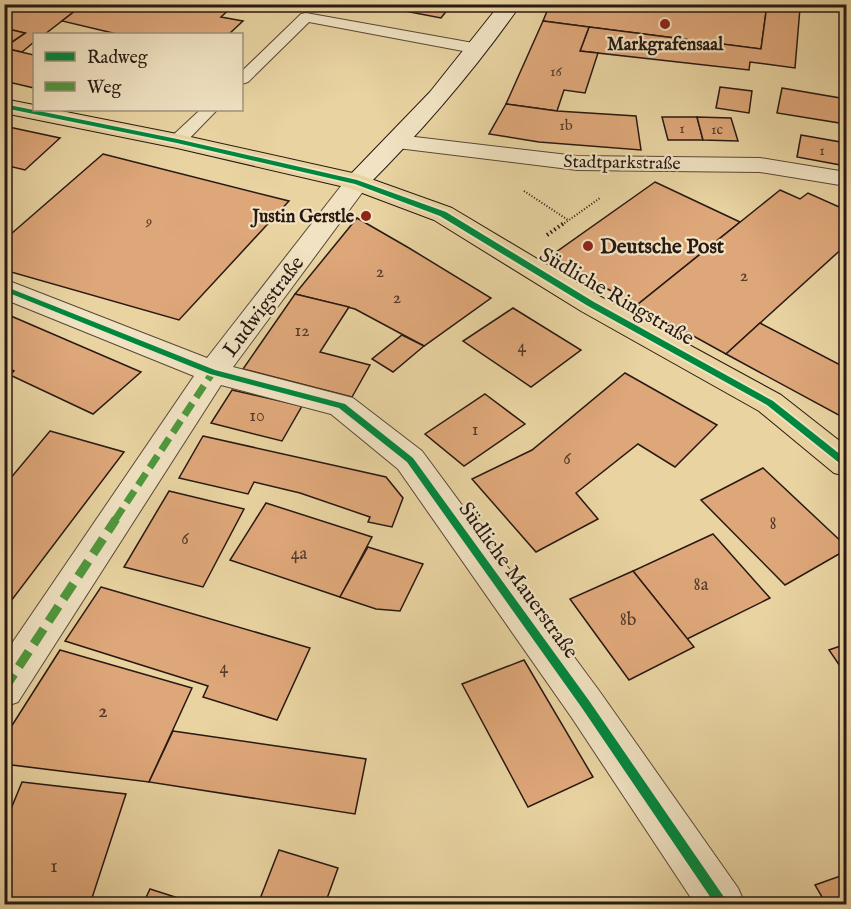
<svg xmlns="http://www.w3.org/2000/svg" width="851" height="909" font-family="'IM FELL English',serif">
<rect width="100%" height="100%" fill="#e8d3a1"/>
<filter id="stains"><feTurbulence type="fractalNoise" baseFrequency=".00333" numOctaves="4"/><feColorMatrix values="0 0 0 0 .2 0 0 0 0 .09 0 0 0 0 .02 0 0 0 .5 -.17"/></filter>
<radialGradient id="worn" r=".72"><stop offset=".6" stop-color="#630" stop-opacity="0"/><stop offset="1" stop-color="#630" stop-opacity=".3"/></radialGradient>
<g fill="#dea779" stroke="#281912" stroke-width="1.5">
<polygon points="4,4 84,4 45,34 34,34 34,42 22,52 4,48 25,33 4,28"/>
<polygon points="84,4 235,4 221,17 243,21 229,34 117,34 62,21"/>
<polygon points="368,4 452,4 441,18"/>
<polygon points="550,4 767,4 761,49 543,21"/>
<polygon points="767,5 800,8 795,68 750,62 749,70 580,51 589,27 761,49"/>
<polygon points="543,21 589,27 580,51 598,53 585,93 564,90 557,111 506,104"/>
<polygon points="4,28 25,33 4,47"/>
<polygon points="4,48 34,55 34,88 4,81"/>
<polygon points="720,87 752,91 749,113 716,108"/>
<polygon points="782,88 846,99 846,124 777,113"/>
<polygon points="506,104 557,111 636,116 641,150 539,142 489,134"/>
<polygon points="662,117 697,117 703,140 668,140"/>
<polygon points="697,117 731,118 738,141 703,140"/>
<polygon points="4,126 60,138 25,170 4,165"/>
<polygon points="801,135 846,143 846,166 797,157"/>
<polygon points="103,154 289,201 179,320 4,270 4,240"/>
<polygon points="655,182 740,222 637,305 549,257"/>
<polygon points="780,190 800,199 808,193 846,210 846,245 726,354 637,305"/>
<polygon points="357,218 409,248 491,298 424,346 355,309 295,294"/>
<polygon points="295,294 349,307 320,352 370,365 352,397 243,369"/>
<polygon points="513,308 581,350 531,387 463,341"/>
<polygon points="4,313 141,372 93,414 10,375 14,371 4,366"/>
<polygon points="760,323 846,368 846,419 726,354"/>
<polygon points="402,335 424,346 393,372 372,359"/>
<polygon points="625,373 717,425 675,467 638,444 576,493 598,519 536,552 472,479 532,450"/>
<polygon points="232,390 302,406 282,441 211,423"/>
<polygon points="485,394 525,424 464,466 425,434"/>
<polygon points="50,431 124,452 8,605 4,604 4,486"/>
<polygon points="203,436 386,477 403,498 392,527 368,522 370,517 300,493 254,482 248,494 179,478"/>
<polygon points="763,468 846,546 846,550 785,585 701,500"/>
<polygon points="169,491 244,509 203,587 124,567"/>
<polygon points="266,503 372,537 340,597 230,560"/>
<polygon points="713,534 770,598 687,639 633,571"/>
<polygon points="368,547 423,564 400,611 376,609 340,597"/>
<polygon points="633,571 694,647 629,680 570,599"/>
<polygon points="101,587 310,648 277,720 203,697 208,686 65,641"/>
<polygon points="846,644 846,675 829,650"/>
<polygon points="60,650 192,688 149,782 4,764 4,738"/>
<polygon points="524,660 593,777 528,807 462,684"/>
<polygon points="173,731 366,759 355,814 149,782"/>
<polygon points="22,782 126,794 90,904 4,904 4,826"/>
<polygon points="279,850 338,868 325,904 258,904"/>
<polygon points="846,874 846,904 826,904 815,885"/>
<polygon points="150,889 197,904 143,904"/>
</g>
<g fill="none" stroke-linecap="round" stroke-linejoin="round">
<g stroke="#584836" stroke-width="2">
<g id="service">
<polygon points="306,13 479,44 487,49 479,54 309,22 248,82 242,84 242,71 301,14"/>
<polygon points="200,110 217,110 183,145 171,145 168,141 171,137"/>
</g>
</g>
<g stroke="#584836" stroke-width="2">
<g id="minor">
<polygon points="398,135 577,156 760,158 846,172 846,186 760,172 577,170 389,147 386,142 389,137"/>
<polygon points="357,174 366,177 370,182 233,367 353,398 422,451 600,692 738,888 745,904 695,904 572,718 398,469 331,414 221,385 18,702 4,707 4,655 194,376 4,299 4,279 207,358 348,177"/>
</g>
</g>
<g stroke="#281912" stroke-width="2">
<path id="secondary" d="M500,4H521C475,70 422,131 366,187L357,190L348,187L344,182L348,177L430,92Z"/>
</g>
<g stroke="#281912" stroke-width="2">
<polygon id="primary" points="4,99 34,105 34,110 56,110 177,134 357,174 452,208 601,297 781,395 846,446 846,476 834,473 759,411 581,311 434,220 349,188 177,148 4,113"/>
</g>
<g stroke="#281912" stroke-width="2" stroke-dasharray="1 2" stroke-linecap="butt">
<polyline points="524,191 568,220"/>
<polyline points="562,225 600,198"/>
</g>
<polyline stroke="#281912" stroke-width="4" stroke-dasharray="1.5 3" stroke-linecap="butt" points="547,235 564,223"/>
<use href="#service" fill="#f0e2c2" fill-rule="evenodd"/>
<use href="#minor" fill="#f0e2c2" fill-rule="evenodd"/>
<use href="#secondary" fill="#f0e2c2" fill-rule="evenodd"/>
<use href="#primary" fill="#e8d3a1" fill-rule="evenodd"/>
<polyline stroke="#4e993c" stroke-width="7" stroke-dasharray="14 7" stroke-linecap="butt" points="115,520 213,372 207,370"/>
<polyline stroke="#4e993c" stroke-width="9" stroke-dasharray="18 9" stroke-linecap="butt" points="4,689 116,519"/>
<g stroke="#f0e2c2" stroke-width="4">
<g id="cycleway">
<polygon points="4,104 177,139 357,180 446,212 594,302 773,401 846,459 846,467 843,466 767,405 588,306 440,216 355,184 177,143 4,108"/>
<polygon points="4,286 215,370 345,404 413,458 590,702 726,900 728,904 715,904 582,708 407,462 339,408 210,374 4,291"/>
</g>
</g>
<use href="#cycleway" fill="#00873e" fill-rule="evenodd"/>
</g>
<g fill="#8f2418" stroke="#f0e2c2" stroke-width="2">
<circle cx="665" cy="24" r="6"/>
<circle cx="366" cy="216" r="6"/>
<circle cx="588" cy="246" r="6"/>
</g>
<g text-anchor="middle" stroke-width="4.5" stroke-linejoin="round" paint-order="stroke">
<g font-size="15" fill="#563c2c">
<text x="556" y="76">16</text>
<text x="566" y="130">1b</text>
<text x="682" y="133">1</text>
<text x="717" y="134">1c</text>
<text x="822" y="155">1</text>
<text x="149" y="226">9</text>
</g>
<g font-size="18" font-weight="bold" fill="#281912" stroke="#f0e2c2">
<text x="665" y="50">Markgrafensaal</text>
<text x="354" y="222" text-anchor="end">Justin Gerstle</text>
</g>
<g font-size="18" fill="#281912" stroke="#f0e2c2">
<text transform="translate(622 162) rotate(1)" y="6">Stadtparkstraße</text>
</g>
<g font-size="18" fill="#563c2c">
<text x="380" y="277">2</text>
<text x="744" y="281">2</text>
<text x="397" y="303">2</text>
<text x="302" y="336">12</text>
<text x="522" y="352">4</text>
<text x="257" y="421">10</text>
<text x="475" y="435">1</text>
<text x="567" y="464">6</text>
<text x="773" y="529">8</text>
<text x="185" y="544">6</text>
<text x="299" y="559">4a</text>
<text x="701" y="590">8a</text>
<text x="628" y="625">8b</text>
<text x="224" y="673">4</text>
</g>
<g font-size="21" font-weight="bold" fill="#281912" stroke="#f0e2c2" text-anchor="start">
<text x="600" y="253">Deutsche Post</text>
</g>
<g font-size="21" fill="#281912" stroke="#f0e2c2">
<text transform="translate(617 296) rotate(30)" y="7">Südliche Ringstraße</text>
<text transform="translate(263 306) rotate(-53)" y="7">Ludwigstraße</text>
<text transform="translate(519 580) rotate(54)" y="7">Südliche Mauerstraße</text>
</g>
<g font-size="21" fill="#563c2c">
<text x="103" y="717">2</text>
<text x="54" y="872">1</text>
</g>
</g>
<rect width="851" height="909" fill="none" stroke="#e8d3a1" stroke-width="24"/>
<rect x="6" y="6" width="839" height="897" fill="none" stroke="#281912" stroke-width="3"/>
<rect x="12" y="12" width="827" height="885" fill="none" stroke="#281912" stroke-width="1.5"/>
<rect x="33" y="33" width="210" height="78" fill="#f0e2c2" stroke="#a0927c" stroke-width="1.5"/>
<rect x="45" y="52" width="30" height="9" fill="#00873e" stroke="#a0927c" stroke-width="1.5"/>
<text x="87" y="63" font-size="18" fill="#281912">Radweg</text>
<rect x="45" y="82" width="30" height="9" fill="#4e993c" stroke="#a0927c" stroke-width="1.5"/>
<text x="87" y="93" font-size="18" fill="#281912">Weg</text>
<rect width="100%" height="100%" filter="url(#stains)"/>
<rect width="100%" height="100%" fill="url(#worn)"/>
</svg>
